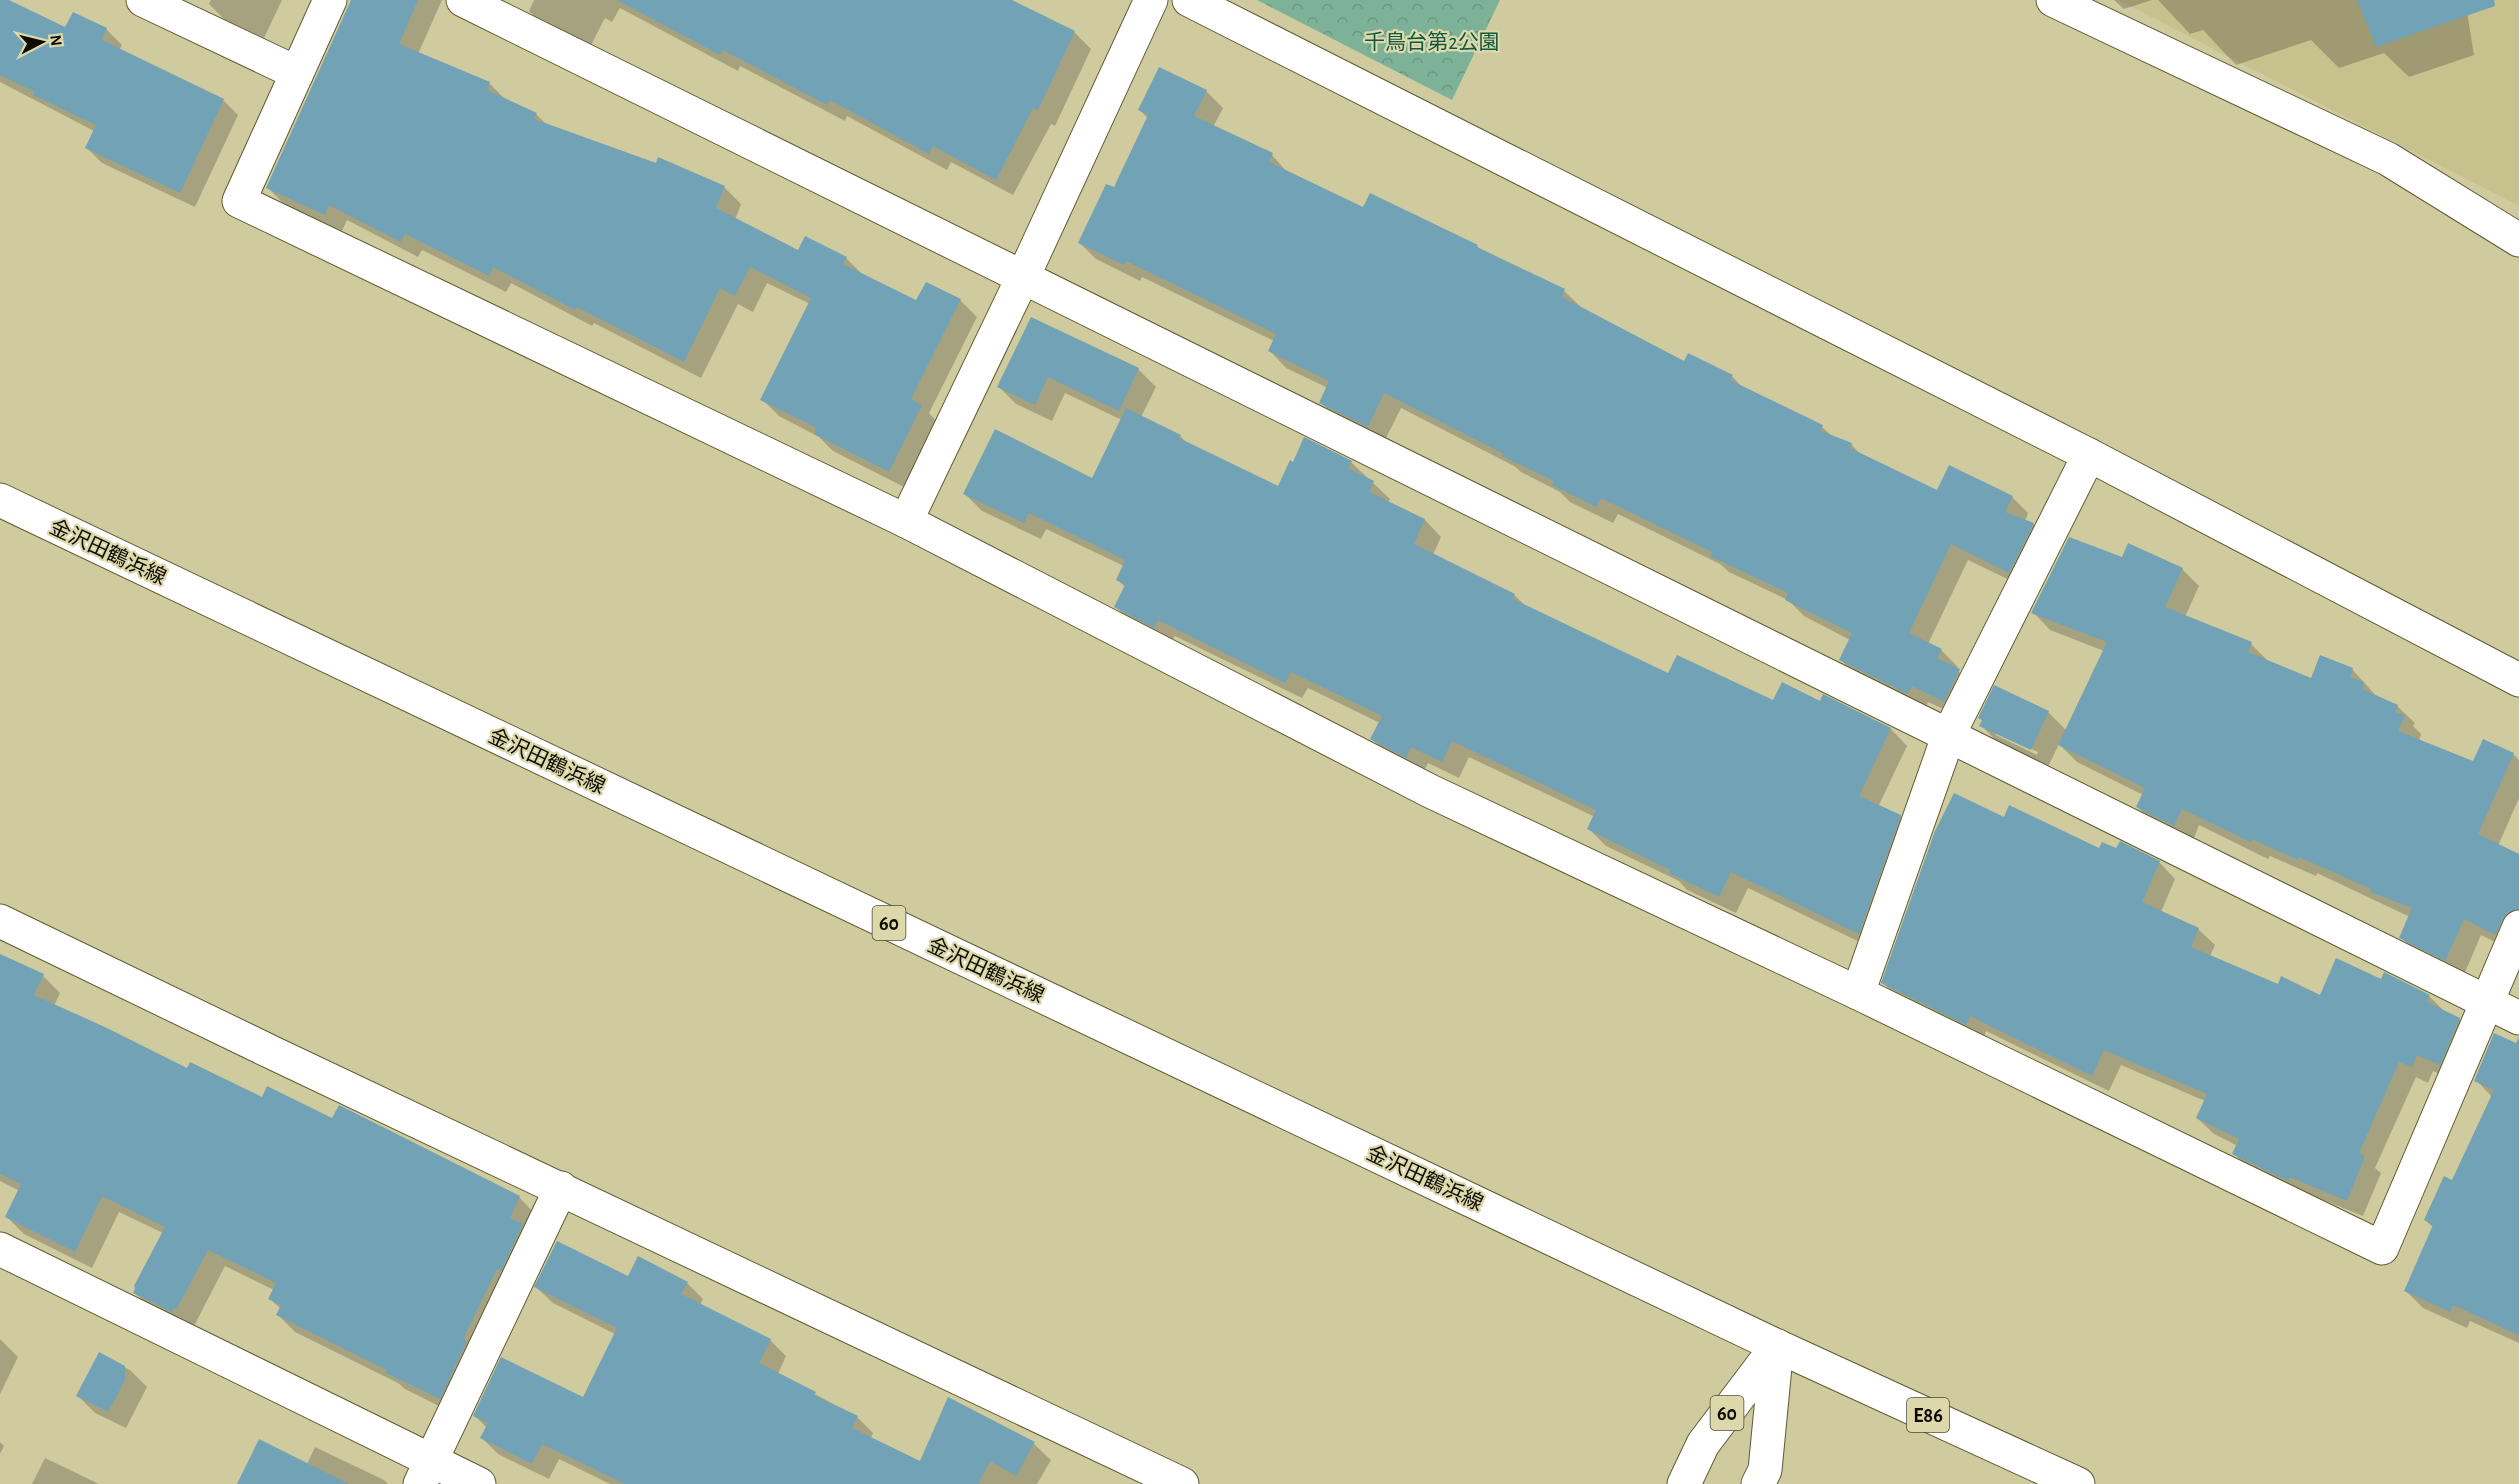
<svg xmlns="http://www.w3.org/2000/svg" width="2519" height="1484" font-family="'Alegreya Sans','Noto Sans JP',sans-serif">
<defs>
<pattern id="forest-crowns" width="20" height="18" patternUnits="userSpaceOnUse" patternTransform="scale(1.5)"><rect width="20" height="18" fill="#7db298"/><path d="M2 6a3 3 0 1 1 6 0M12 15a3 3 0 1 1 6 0" fill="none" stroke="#6b9881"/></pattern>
</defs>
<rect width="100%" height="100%" fill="#d0cb9f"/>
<polygon fill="#c7c18e" points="2118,0 2519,0 2519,206"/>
<polygon fill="url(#forest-crowns)" points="1257,0 1500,0 1452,100"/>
<g fill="#0003" fill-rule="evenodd">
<polygon points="2,0 66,29 106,29 122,45 119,50 223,100 238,115 195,207 102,163 87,148 94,131 0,82 0,5"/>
<polygon points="211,0 282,0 264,38 225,20 209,4"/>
<polygon points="352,0 442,0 418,54 489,83 507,101 536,114 547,125 724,187 741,204 735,220 798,252 846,258 863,275 917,302 960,300 977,317 929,413 938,423 906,488 833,451 819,437 779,416 762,399 810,304 767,283 753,312 738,304 701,378 594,323 592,326 511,283 506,292 422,250 418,257 347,220 342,231 284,204 267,187"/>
<polygon points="534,0 1006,0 1074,32 1091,49 1055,126 1051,124 1013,195 951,162 947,170 847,116 845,121 740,66 738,71 620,8 612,22 605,18 589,49 546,28 529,11"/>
<polygon points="2114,0 2152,0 2124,9"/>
<polygon points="2158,0 2465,0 2474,55 2409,77 2384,53 2339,68 2311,40 2236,65 2203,30 2190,34"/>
<polygon points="1206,91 1223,108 1213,127 1272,155 1288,173 1364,209 1477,247 1564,291 1581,307 1685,363 1732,376 1745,390 1822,427 1833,437 1851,444 1863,457 1938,492 2012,497 2028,513 2025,521 2033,524 2049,541 2026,588 1968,560 1928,644 1941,650 1958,667 1956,669 1976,687 1961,717 1928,702 1924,710 1857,677 1841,660 1850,640 1804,616 1788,600 1729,572 1720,564 1618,514 1613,523 1570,502 1560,492 1521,472 1514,466 1401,408 1384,442 1338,419 1321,403 1328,388 1286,368 1270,351 1274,341 1142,277 1140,281 1096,259 1080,243 1114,189 1148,119 1140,110"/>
<polygon points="1031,319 1139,370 1156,387 1141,417 1180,436 1187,443 1279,488 1351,462 1390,499 1388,503 1425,520 1441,537 1433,555 1514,595 1527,607 1669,675 1773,702 1820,703 1823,696 1891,729 1907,746 1878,807 1900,816 1917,833 1876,950 1748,888 1736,913 1687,890 1679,881 1606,846 1589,829 1595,817 1469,757 1459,778 1428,763 1423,773 1389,756 1372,739 1380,723 1308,688 1302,698 1175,636 1171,643 1133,624 1116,607 1126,588 1117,579 1124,566 1046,529 1041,539 982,511 965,494 1093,480 1122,420 1065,393 1052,421 1016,404 999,387"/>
<path d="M2123,559L2182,569L2199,586L2185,617L2251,644L2268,661L2312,680L2352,669L2378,698L2397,706L2415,723L2413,726L2421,734L2419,741L2474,763L2513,754L2519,760V798L2498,846L2519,856V940L2513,951L2481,935L2463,977L2418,955L2401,937L2410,917L2317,873L2316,876L2270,856L2268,859L2199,825L2192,843L2155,824L2137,807L2143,795L2077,762L2059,744L2048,767L1998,743L1981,725L2048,712L2066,730L2104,651L2050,630L2033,612ZM1996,732L2038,752L2037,755L1996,735Z"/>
<polygon points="2004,819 2100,850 2159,862 2175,879 2161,912 2198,929 2215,945 2210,956 2278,986 2321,997 2382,981 2429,996 2446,1013 2459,1019 2475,1035 2456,1081 2433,1071 2428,1083 2416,1077 2375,1168 2381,1173 2363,1216 2306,1193 2304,1197 2251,1170 2234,1154 2238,1146 2214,1134 2197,1118 2205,1101 2121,1065 2109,1091 1986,1031 1983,1040 1899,999 1883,983"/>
<polygon points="0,956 43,976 60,993 54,1006 188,1071 263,1099 333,1120 339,1107 520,1198 536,1215 457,1415 405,1389 398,1383 295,1332 278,1315 281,1309 270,1299 274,1290 225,1266 194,1326 191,1324 189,1328 152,1310 135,1293 163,1233 119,1212 92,1268 24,1234 7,1217 20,1191 0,1181"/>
<polygon points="2519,1046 2519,1343 2470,1321 2467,1328 2423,1308 2406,1291 2434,1228 2425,1220 2453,1182 2492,1097 2476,1080"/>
<polygon points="629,1278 687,1283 703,1299 700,1305 770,1340 786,1356 778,1374 857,1417 873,1433 871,1438 921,1463 949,1399 1034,1444 1051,1460 1037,1484 610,1484 559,1459 549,1479 498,1454 482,1438 487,1428 475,1416 584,1399 615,1334 553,1303 536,1287"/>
<polygon points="0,1339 18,1357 0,1394"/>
<polygon points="100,1354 130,1370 147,1387 126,1428 95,1413 78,1396"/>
<polygon points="0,1442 4,1446 0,1454"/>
<polygon points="315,1447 384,1480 388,1484 246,1484 307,1464"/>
<polygon points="45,1458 99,1484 32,1484"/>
</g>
<g fill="#71a2b5">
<polygon points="0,0 9,0 65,27 73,12 107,28 102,40 224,99 180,193 85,148 96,125 33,95 35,92 0,75"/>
<polygon points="351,0 418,0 399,44 490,82 487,90 537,113 534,119 656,163 658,157 725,186 716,208 798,250 805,236 847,257 843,264 916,300 926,282 961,299 911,399 922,405 889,472 814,434 817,428 760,400 811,298 750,267 735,296 720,288 684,362 577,307 575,310 493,267 489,276 405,234 401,242 329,205 325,215 266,188"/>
<polygon points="617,0 1012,0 1075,31 1038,110 1033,108 996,180 933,146 929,154 830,100 827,105 723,50 720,55"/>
<polygon points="2357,0 2494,0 2495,6 2376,47"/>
<polygon points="1159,67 1207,90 1194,116 1273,153 1269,162 1363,207 1370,193 1478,245 1477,247 1565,289 1562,297 1684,361 1688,353 1733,375 1730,380 1823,425 1821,431 1852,443 1850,448 1937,490 1949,465 2013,496 2005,512 2034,523 2009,573 1951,544 1909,633 1942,649 1937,658 1960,669 1944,702 1912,686 1908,694 1839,660 1852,633 1785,600 1788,593 1710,556 1712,552 1601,498 1597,507 1552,485 1554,481 1502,456 1504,454 1384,393 1368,427 1319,403 1329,381 1268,351 1276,334 1126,261 1124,265 1078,243 1106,184 1114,187 1148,115 1138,110"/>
<polygon points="1031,317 1139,368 1119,411 1048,377 1035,405 997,387"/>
<polygon points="1126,408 1181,435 1179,438 1278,486 1290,460 1293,462 1304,437 1352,461 1348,468 1374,481 1369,492 1425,519 1414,544 1515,594 1513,599 1668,673 1677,655 1773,700 1782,682 1820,701 1823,694 1891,728 1859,796 1901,815 1859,934 1731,872 1719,897 1669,873 1670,870 1587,829 1596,810 1452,741 1442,762 1411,747 1406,758 1370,739 1382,716 1291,672 1285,683 1158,620 1154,628 1114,607 1125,585 1116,580 1125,560 1029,513 1024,523 963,494 995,429 1092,478"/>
<polygon points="2069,537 2122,557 2128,543 2183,568 2165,607 2252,642 2248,652 2311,678 2320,655 2353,668 2350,677 2364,682 2362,689 2398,705 2395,712 2405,715 2398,731 2473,761 2483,739 2514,753 2478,834 2519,854 2519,909 2507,912 2495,935 2464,919 2445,961 2399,938 2412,908 2370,892 2371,889 2299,857 2298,860 2252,839 2251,842 2182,809 2174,826 2136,807 2145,788 2058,745 2107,642 2031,613"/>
<polygon points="1994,685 2049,711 2031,750 1979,726 1982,720 1978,718"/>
<polygon points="1954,793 2004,817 2009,805 2099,848 2102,842 2116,848 2120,841 2160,861 2142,902 2199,928 2191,947 2278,984 2281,976 2320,995 2336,958 2381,979 2384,972 2430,995 2427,1002 2460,1018 2440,1065 2417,1055 2412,1067 2399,1062 2359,1153 2365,1156 2347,1201 2290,1177 2288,1181 2232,1154 2239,1139 2196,1118 2207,1094 2104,1050 2092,1076 1970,1016 1966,1025 1881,983 1935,831"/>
<polygon points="0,954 44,974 34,995 107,1028 187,1068 190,1062 262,1097 267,1086 332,1118 339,1105 520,1196 510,1218 523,1224 501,1271 497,1269 463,1339 467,1341 440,1399 386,1373 387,1370 276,1315 281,1305 268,1299 276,1283 208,1250 176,1310 174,1308 172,1312 133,1293 135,1288 134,1286 165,1227 102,1196 75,1252 5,1217 21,1184 0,1174"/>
<polygon points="2494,1033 2516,1043 2519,1037 2519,1335 2453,1305 2450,1312 2404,1291 2433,1225 2424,1220 2444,1176 2452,1180 2494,1090 2474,1081"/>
<polygon points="557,1241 628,1276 638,1256 688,1282 681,1294 771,1339 759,1363 816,1392 814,1395 858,1416 852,1428 920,1461 948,1397 1035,1442 1016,1476 990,1461 978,1484 625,1484 542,1444 532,1464 480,1438 488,1423 473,1416 501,1357 583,1397 617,1328 534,1287"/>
<polygon points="99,1352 125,1366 125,1380 108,1412 76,1396"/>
<polygon points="259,1439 349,1484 237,1484"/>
</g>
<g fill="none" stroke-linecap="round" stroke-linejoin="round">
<g stroke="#5f5b32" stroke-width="35">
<g id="street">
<polyline points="143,0 297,73 239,201 906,521"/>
<polyline points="463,0 2519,1018"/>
<polyline points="1151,0 1023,277 906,521 1430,791 1858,993 2382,1248 2519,927"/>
<polyline points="2053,0 2388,159 2519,240"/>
<polyline points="297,73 330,0"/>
<polyline points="0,921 273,1053 1182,1484"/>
<polyline points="1858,993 1949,734 2089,455"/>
<polyline points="0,1249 479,1484"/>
<polyline points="420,1484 561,1188"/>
</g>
</g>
<g stroke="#5f5b32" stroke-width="35">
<polyline id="secondary" points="1189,0 2089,455 2519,680"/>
</g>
<g stroke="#5f5b32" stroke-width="35">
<g id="primary">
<polyline points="0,500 1777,1346"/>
<polyline points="1684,1484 1703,1444 1777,1346"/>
<polyline points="1758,1484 1765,1470 1777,1346"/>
</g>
</g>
<g stroke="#5f5b32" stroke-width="35">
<polyline id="highway" points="1777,1346 2078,1484"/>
</g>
<use href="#street" stroke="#fff" stroke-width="33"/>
<use href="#secondary" stroke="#fff" stroke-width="33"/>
<use href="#primary" stroke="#fff" stroke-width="33"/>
<use href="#highway" stroke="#fff" stroke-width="33"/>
</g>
<g text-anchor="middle" stroke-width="4.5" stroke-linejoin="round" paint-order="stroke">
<g fill="#ddd8ac" stroke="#4c4934" stroke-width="1.5">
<rect x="872.5" y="906" width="33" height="34" rx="4.5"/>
<rect x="1710.5" y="1396" width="33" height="34" rx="4.5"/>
<rect x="1907" y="1398" width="42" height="34" rx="4.5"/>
</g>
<g font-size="20" font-weight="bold" fill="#0e0c01">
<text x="889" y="930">60</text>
<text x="1727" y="1420">60</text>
<text x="1928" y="1422">E86</text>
</g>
<g font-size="21" fill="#10593e" stroke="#ddd8ac">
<text x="1432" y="49">千鳥台第2公園</text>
</g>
<g font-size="21" fill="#0e0c01" stroke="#ddd8ac">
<text transform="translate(108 552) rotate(25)" y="7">金沢田鶴浜線</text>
<text transform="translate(547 761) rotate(25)" y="7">金沢田鶴浜線</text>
<text transform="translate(986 970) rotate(25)" y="7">金沢田鶴浜線</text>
<text transform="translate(1425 1178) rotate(25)" y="7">金沢田鶴浜線</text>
</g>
</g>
<g transform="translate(42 42) rotate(83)" stroke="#ddd8ac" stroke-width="4.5" paint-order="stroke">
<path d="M0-4.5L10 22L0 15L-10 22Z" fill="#0e0c01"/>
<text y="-9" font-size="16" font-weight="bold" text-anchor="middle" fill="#0e0c01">N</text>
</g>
</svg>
